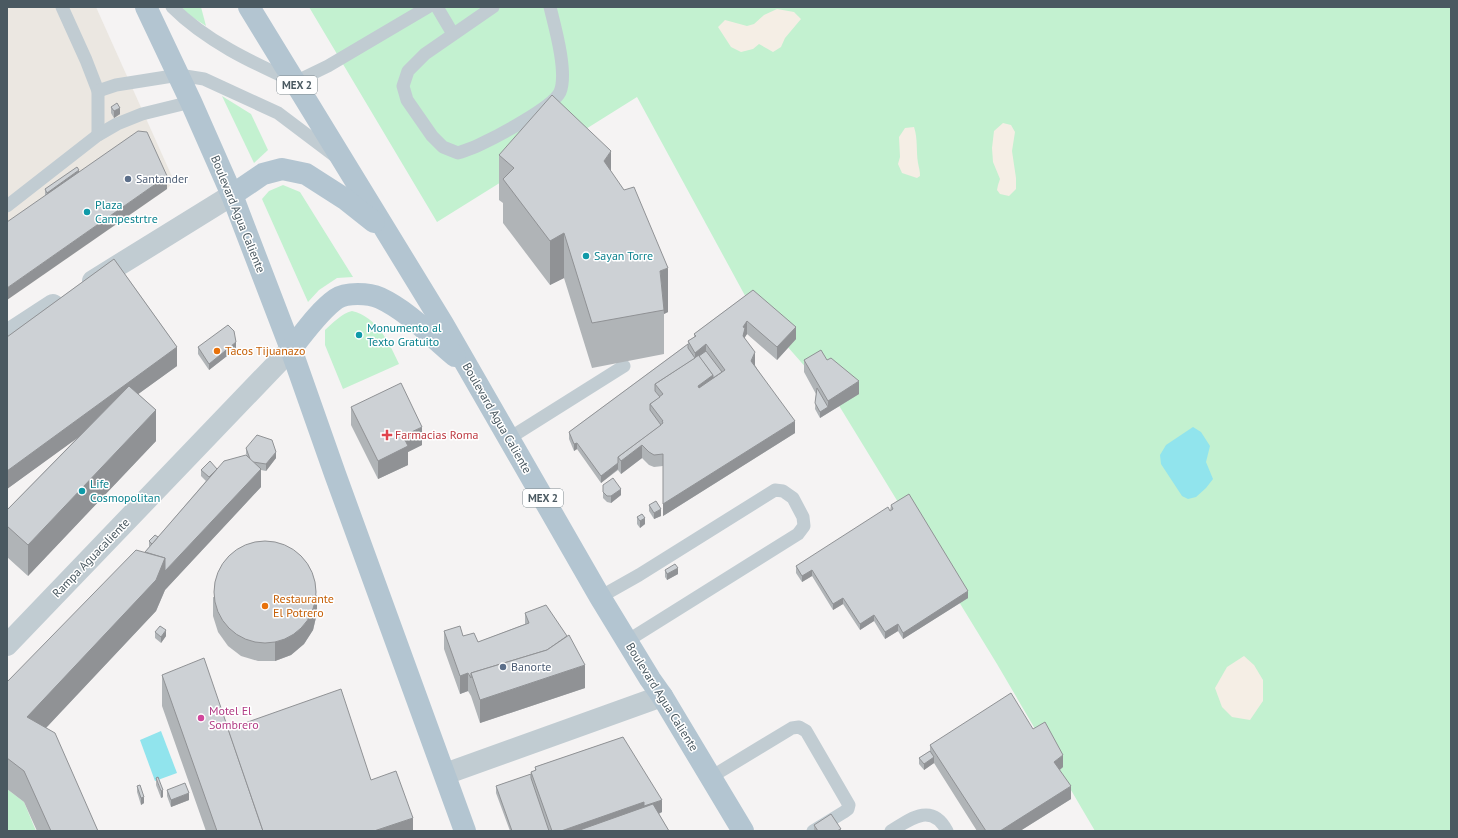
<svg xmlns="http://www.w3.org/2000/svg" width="1458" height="838" font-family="'PT Sans',sans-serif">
<rect width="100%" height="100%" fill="#f5f3f3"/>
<polygon fill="#ebe7e1" points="7,7 96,7 174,181 167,189 7,300"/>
<g fill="#c3f1d0">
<polygon points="182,7 201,7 206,26 186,13"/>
<polygon points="309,7 1451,7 1451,831 1095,831 997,664 838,404 749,303 637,97 437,222"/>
<polygon points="222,96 251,114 268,150 254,163"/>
<polygon points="283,185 300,192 353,277 337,278 319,290 308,302 262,199 269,191"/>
<path d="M352,311C377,317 389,342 399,364L343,389L325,345V330C334,322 341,314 352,311Z"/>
<polygon points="7,789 24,802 36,831 7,831"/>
</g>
<g fill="#f5eee5">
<polygon points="777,9 794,12 801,19 785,38 781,47 773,52 759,44 753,49 741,52 731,47 718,27 725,20 747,26 754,24 764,15"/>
<polygon points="1003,123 1011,125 1015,132 1012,151 1016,178 1016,189 1009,196 1000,194 997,190 998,185 1000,179 993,162 992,148 994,131"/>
<path d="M914,127C918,139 916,150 918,163C919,168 920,171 920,176L917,178L902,173L898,164L900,157L899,137L905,128Z"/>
<polygon points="1244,656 1254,665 1263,680 1263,701 1250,720 1232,717 1222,707 1215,688 1227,667"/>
</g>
<g fill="#91e4ed">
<polygon points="1193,427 1201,432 1210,446 1206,462 1213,479 1206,488 1196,497 1188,499 1182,496 1161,464 1160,455 1166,445"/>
<polygon points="161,731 177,773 155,781 140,740"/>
</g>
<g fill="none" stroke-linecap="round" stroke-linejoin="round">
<g stroke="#c1ccd2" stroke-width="13">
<polyline points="62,7 86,60 98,91 98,135"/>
<path d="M172,7C206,41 251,62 295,82L328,66L428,7"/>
<polyline points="437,7 453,34"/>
<path d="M493,7L425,54L408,71L403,86L407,100L432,136L443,147L458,153C466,150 474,148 481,144C498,136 553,107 560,92C568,73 555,27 550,7"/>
<polyline points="98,91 116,85 179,75 204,79 278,113 335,156"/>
<polyline points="7,206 98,135 117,124 142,114 191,102"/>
<polyline points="508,439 624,366"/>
<polyline points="600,597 639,575 775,490 783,491 793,498 803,517 804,526 798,534 627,641"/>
<polyline points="711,777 792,728 799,727 806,731 849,805 848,809 844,812 813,831"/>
<path d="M891,831C910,819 932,802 947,831"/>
</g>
<g stroke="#c1ccd2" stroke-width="22">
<polyline points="93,281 232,195"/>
<polyline points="7,335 53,305"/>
<polyline points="7,645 291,349"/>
<polyline points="445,774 662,696"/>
</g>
<g stroke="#b3c5d1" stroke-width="22">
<polyline points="146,7 191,102 232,195 291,349 335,474 465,831"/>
<polyline points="249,7 443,324 600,597 650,679 662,696 743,831"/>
<polyline points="232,195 263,174 282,169 306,174 345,199 374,222"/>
<path d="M291,349C304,333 319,311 336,299C346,292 369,293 380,298C408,311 431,336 455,356"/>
</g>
</g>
<g fill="#b0b4b7">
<polygon points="111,107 120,114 114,118 111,113"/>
<polygon points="499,155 611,171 668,312 664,314 664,354 592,368 564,278 550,285 503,223 503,203 499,200"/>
<polygon points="79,172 167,189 45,196 45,189"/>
<polygon points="114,259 177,347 177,366 138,394 156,410 156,441 28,576 7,557 7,510 78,437 7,489 7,337"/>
<polygon points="753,290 796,339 777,360 747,334 745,337 745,339 755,365 795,433 663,516 663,466 654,467 649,465 642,458 621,474 618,470 601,483 577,449 574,451 569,439 569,432 688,344 688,341 694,337 694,334"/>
<polygon points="198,347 236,349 209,370 198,354"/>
<polygon points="804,360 827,360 859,394 820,418 815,409 816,394 804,372"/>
<polygon points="351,407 422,445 408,452 408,465 378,479 351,425"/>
<polygon points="246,448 276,458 266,471 261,470 261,487 165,590 156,611 46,728 98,831 37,831 24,802 7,789 7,682 145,552 149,547 149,541 158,537 206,481 201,476 201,470 217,469 247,456 246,454"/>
<polygon points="603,485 621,495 611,503 607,502 603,498"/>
<polygon points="649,505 661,516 654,519 649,511"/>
<polygon points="891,505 968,598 903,639 898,631 885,639 874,621 860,630 843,604 833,610 812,576 802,582 796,573 796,566 890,511"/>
<polygon points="637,517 645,524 640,528 637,524"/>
<polygon points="665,570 678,574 667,580 665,577"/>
<polygon points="213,597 317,613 313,630 304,644 291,655 275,661 258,661 241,656 228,646 218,632 213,616"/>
<polygon points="525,613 585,688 480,723 471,696 468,691 460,694 444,649 444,631 478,642 525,624"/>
<polygon points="155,632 166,636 161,643 155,638"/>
<polygon points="162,675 228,729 371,780 413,831 206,831 162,706"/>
<polygon points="1033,729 1063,767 1060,770 1071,799 1020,831 977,831 934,763 924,770 919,764 919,758 930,751 930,745"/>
<polygon points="623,737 662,812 659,814 669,831 510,831 496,793 496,786 531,774 531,772 535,771 535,767"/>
<polygon points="156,778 163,797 161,798 156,785"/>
<polygon points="137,786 144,803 141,805 137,792"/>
<polygon points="167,790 189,800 171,807 167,796"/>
<polygon points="814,825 841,831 814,831"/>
</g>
<g fill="#909295">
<polygon points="120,108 120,114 114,118 114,111"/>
<polygon points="611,151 611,195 604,161"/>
<polygon points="79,170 79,183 47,205 47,193"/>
<polygon points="167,176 167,189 7,300 7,288"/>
<polygon points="564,233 564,278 550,285 550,241"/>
<polygon points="668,268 668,312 664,314 660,271"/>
<polygon points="747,321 747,334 745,337 745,341 743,349 743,327"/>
<polygon points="796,327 796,339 777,360 777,347"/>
<polygon points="236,342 236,349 209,370 209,364"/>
<polygon points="706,344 706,357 695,364 695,353"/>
<polygon points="177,347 177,366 7,489 7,471"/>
<polygon points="755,352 755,365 751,373 751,361"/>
<polygon points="713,375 713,384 698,401 698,386"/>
<polygon points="859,381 859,394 828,413 828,401"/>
<polygon points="828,407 828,413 820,418 820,412"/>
<polygon points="156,410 156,441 28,576 28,545"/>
<polygon points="795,421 795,433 663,516 663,504"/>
<polygon points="422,427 422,445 408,452 408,465 378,479 378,461 403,436"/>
<polygon points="577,443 577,449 574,451 574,444"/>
<polygon points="642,445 642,458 621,474 621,461"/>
<polygon points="276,452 276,458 266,471 266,464"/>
<polygon points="618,463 618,469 601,483 601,476"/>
<polygon points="261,469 261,487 165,590 165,571"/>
<polygon points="621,489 621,495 611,503 611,496"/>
<polygon points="661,509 661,516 654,519 654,513"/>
<polygon points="645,518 645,524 640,528 640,521"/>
<polygon points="165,558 165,590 156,611 27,748 27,717"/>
<polygon points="678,568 678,574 667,580 667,574"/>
<polygon points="812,570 812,576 802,582 802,576"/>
<polygon points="968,591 968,598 903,639 903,633"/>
<polygon points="317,595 317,613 313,630 304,644 291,655 275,661 275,642"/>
<polygon points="843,598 843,604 833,610 833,604"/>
<polygon points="874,615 874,621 860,630 860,624"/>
<polygon points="898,624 898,631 885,639 885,632"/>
<polygon points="166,630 166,636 161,643 161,637"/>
<polygon points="585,665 585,688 480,723 480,700"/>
<polygon points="468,673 468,691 460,694 460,676"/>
<polygon points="1063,755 1063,767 1054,774 1054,762"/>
<polygon points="934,757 934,763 924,770 924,764"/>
<polygon points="1071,786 1071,799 1020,831 1000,831"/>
<polygon points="163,790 163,797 161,798 161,791"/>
<polygon points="189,793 189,800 171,807 171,800"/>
<polygon points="144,797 144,803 141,805 141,798"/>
<polygon points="662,800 662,812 644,819 644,806"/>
<polygon points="644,802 644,815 597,831 561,831"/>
<polygon points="413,818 413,831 374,831"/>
</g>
<g fill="#cdd1d5" stroke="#909295">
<polygon points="552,95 611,151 604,161 624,190 634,187 668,268 660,271 664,310 592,323 564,233 550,241 503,179 514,168 499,155"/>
<polygon points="117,103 120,108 114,111 111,107"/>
<polygon points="138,131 147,132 167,176 7,288 7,222"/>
<polygon points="77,167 79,170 47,193 45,189"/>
<polygon points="114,259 177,347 7,471 7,337"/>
<polygon points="753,290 796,327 777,347 747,321 743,327 745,328 743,336 755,352 751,361 795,421 663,504 663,454 654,455 649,452 642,445 621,461 618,457 663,423 662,421 663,421 650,404 663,394 655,384 699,355 713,375 698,386 699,388 725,370 706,344 695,353 688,341 696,336 694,334"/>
<polygon points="228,325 234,331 236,342 209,364 198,347"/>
<polygon points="688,344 688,348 695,358 655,384 655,391 660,397 650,404 650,410 661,425 618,457 618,463 601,476 577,443 574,444 569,432"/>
<polygon points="821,350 827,360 831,358 859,381 828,401 804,360"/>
<polygon points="706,351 722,372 713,378 713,375 699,356"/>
<polygon points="401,383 422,427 403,436 408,446 378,461 351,407"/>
<polygon points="129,386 156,410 28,545 7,526 7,510"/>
<polygon points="817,388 828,407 820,412 815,403"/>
<polygon points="257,435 272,440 276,452 266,464 253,462 250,459 246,448"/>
<polygon points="246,455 261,469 165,571 165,558 145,552 224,461"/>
<polygon points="210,461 217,469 209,477 201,470"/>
<polygon points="613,478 621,489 611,496 607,496 603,492 603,485"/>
<polygon points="909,494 968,591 903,633 898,624 885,632 874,615 860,624 843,598 833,604 812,570 802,576 796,566 888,507 890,511 893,509 891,505"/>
<polygon points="656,501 661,509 654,513 649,505"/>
<polygon points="642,514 645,518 640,521 637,517"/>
<polygon points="155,535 158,537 152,544 149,541"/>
<circle cx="265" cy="592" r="51"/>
<polygon points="136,550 165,558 156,580 27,717 55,733 98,831 51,831 24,771 7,758 7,682"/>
<polygon points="675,564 678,568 667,574 665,570"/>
<polygon points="546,605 567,636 547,650 471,673 471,678 468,673 460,676 444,631 460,626 463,636 474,633 478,642 529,623 525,613"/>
<polygon points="160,626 166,630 161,637 155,632"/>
<polygon points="569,635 585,665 480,700 471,673 547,650"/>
<polygon points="204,658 263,831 217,831 162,675"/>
<polygon points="341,689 371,780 396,771 413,818 374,831 263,831 228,729"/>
<polygon points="1011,693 1033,729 1045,722 1063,755 1054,762 1071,786 1000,831 986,831 930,745"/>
<polygon points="623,737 662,800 644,806 644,802 561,831 552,831 531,772 536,770 535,767"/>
<polygon points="930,751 934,757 924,764 919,758"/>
<polygon points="531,774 531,778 549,831 512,831 496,786"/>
<polygon points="158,777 163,790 161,791 156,778"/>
<polygon points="185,783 189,793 171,800 167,790"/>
<polygon points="140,785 144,797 141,798 137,786"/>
<polygon points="653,804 669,831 577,831"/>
<polygon points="831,814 841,829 837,831 818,831 814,825"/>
</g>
<g fill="#5c6f8a" stroke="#fff" stroke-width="1.5">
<circle cx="128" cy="179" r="4"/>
<circle cx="503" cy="667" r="4"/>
</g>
<g fill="#0f9aa8" stroke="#fff" stroke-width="1.5">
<circle cx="87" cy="212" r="4"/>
<circle cx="586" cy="256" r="4"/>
<circle cx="359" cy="335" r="4"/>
<circle cx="82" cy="491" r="4"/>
</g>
<g fill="#e8710a" stroke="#fff" stroke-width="1.5">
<circle cx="217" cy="351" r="4"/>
<circle cx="265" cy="606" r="4"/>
</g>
<path fill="#e0444e" stroke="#fff" stroke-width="1.5" d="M385 429h4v4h4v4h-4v4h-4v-4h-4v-4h4z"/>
<circle fill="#d1479c" stroke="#fff" stroke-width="1.5" cx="201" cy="718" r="4"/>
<g text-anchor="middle" stroke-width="3" stroke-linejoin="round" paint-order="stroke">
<g fill="#fff" stroke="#808b90" stroke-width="1">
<rect x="277" y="76" width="40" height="18" rx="3"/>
<rect x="523" y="489" width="40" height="18" rx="3"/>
</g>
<g font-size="11" font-weight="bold" fill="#4a5961">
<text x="297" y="89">MEX 2</text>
<text x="543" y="502">MEX 2</text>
</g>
<g font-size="12" fill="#4e5e75" stroke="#fff" text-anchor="start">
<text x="136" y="183">Santander</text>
<text x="511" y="671">Banorte</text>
</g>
<g font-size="12" fill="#0d838f" stroke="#fff" text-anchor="start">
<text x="95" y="209">Plaza<tspan x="95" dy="14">Campestrtre</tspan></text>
<text x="594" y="260">Sayan Torre</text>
<text x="367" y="332">Monumento al<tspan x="367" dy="14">Texto Gratuito</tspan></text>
<text x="90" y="488">Life<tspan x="90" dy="14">Cosmopolitan</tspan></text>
</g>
<g font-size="12" fill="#4a5961" stroke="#fff">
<text transform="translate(238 214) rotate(68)" y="4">Boulevard Agua Caliente</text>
<text transform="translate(497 418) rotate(60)" y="4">Boulevard Agua Caliente</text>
<text transform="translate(91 558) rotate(-46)" y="4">Rampa Aguacaliente</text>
<text transform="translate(662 697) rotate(58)" y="4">Boulevard Agua Caliente</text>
</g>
<g font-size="12" fill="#c56008" stroke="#fff" text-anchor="start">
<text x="225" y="355">Tacos Tijuanazo</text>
<text x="273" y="603">Restaurante<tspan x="273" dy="14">El Potrero</tspan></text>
</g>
<g font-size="12" fill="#be3a42" stroke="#fff" text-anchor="start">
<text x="395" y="439">Farmacias Roma</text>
</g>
<g font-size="12" fill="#b23c85" stroke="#fff" text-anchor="start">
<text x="209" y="715">Motel El<tspan x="209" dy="14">Sombrero</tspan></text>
</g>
</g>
<rect width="1458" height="838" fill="none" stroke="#4a5961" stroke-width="16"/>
</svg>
